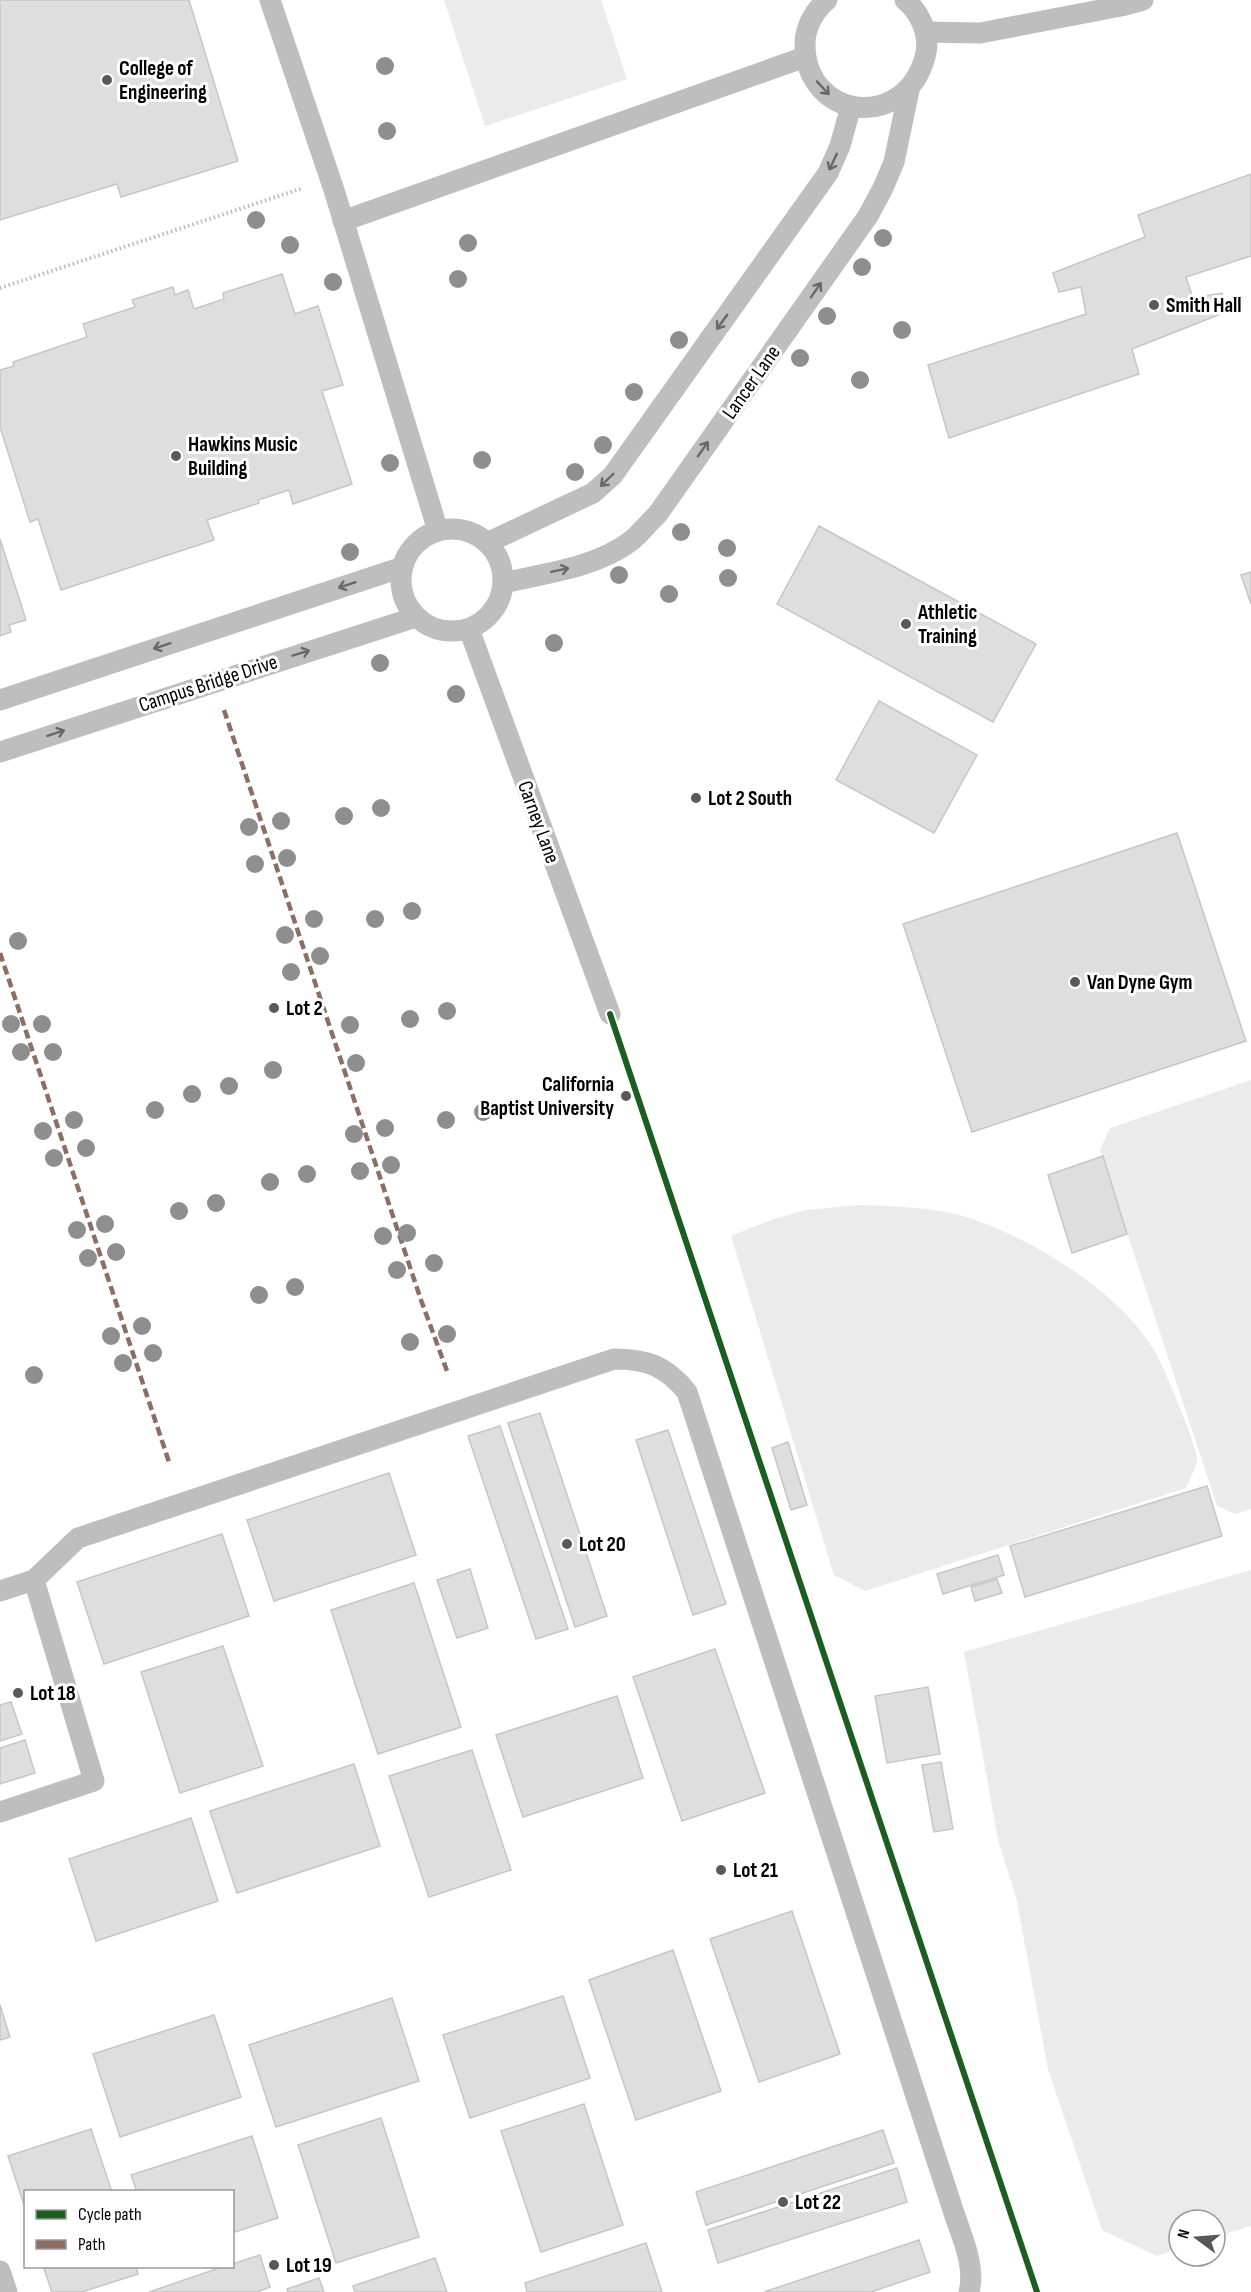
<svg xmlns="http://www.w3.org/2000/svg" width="1251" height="2292" font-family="'Sofia Sans Condensed',sans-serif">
<rect width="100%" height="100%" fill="#fff"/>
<g fill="#ebebeb">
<polygon points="444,0 601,0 627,79 485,126"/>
<polygon points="1251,1080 1251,1509 1235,1514 1217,1506 1100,1150 1110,1128"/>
<path d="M860,1205C891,1206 921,1207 951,1213C1019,1229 1120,1290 1155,1352C1162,1363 1167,1377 1172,1389C1177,1399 1197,1450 1197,1458C1197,1467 1189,1480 1186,1488L865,1591L834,1575L731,1236L771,1220L806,1210Z"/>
<polygon points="1251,1570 1251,2226 1215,2237 1215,2220 1179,2220 1179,2249 1157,2256 1102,2230 1048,2069 1016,1897 998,1840 964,1652"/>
</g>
<g fill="#dedede" stroke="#c6c6c6" stroke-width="1.5">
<polygon points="0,0 189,0 238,161 121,197 117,184 0,220"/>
<polygon points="1251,174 1251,256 1186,277 1193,298 1222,293 1226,312 1132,349 1139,374 949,438 928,365 1086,314 1081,287 1059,292 1053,273 1145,237 1138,215"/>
<polygon points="282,274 295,314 318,306 343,385 322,391 352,484 293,504 289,490 258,500 259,503 207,520 214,540 61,590 38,519 30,522 0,427 0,370 14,366 13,362 87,337 83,324 135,307 132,300 173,287 175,295 188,290 194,309 224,299 223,293"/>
<polygon points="819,526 1036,644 993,722 777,604"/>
<polygon points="0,539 26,620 9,625 11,632 0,636"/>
<polygon points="1251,572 1251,604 1241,575"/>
<polygon points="879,701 977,755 934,833 836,780"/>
<polygon points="1177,833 1246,1041 972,1132 903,924"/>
<polygon points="1103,1156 1127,1234 1072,1253 1048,1175"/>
<polygon points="540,1413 607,1616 575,1627 508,1423"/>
<polygon points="500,1426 568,1629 536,1639 468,1436"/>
<polygon points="668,1430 726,1604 693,1615 636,1440"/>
<polygon points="788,1442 807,1505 791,1510 772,1448"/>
<polygon points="389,1473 416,1555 274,1601 247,1520"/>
<polygon points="1207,1486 1222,1536 1025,1597 1010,1546"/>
<polygon points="222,1534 249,1616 104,1664 77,1582"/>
<polygon points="998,1555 1004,1575 943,1594 937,1574"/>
<polygon points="470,1569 488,1628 457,1638 437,1580"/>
<polygon points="997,1579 1002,1593 975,1601 971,1587"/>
<polygon points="414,1583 461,1727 378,1754 331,1610"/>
<polygon points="223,1646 263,1766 180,1793 141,1672"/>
<polygon points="715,1649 765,1793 682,1821 633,1677"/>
<polygon points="928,1687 940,1754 887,1763 875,1696"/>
<polygon points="617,1696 643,1778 523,1817 496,1735"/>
<polygon points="11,1702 22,1734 0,1741 0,1705"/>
<polygon points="25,1740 35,1773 0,1784 0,1748"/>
<polygon points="472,1750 511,1870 429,1897 389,1776"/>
<polygon points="941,1762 953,1829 934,1832 922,1765"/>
<polygon points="354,1764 380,1846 237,1893 210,1811"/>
<polygon points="191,1818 218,1901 96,1941 69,1859"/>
<polygon points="792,1911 840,2054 759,2082 710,1939"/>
<polygon points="673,1950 721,2091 636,2120 589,1980"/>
<polygon points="563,1996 590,2078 470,2118 443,2035"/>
<polygon points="392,1998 419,2081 276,2127 249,2045"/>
<polygon points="0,2005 10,2037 0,2040"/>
<polygon points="214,2015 241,2097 120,2137 93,2054"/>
<polygon points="584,2104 623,2225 541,2252 501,2131"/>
<polygon points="381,2118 419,2237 336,2263 298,2145"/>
<polygon points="91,2129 112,2192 26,2192 26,2211 8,2156"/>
<polygon points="883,2130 894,2163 706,2225 696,2192"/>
<polygon points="252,2136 278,2218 232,2233 232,2192 137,2192 131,2175"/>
<polygon points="897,2168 907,2202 718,2263 708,2230"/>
<polygon points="919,2240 930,2272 871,2292 764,2292"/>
<polygon points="646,2243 662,2292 527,2292 525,2283"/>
<polygon points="260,2255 270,2287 257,2292 149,2292 225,2266 232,2266 232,2264"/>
<polygon points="435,2258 447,2292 355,2292 353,2286"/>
<polygon points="43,2266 136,2266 138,2274 82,2292 52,2292"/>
<polygon points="319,2278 324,2292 288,2292 287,2289"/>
</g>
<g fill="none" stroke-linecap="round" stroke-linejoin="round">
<polyline stroke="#b9b9b9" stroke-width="4" stroke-dasharray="1.5 3" stroke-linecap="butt" points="0,288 303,188"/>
<g stroke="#bebebe" stroke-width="21">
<polyline points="270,0 334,190 438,531"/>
<path d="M827,0C814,11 805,27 805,44C805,119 904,133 925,57C931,37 921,13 905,0"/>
<polyline points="925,32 980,33 1121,6 1143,0"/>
<polyline points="343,221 805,57"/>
<circle cx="452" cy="580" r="51"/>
<polyline points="487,543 593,493 613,475 828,173 840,146 851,106"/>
<path d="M503,583C546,573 595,568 631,541C640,534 648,523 657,515L868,216L883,188L894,162L909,90"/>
<polyline points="469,629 610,1014"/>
<polyline points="0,700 403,567"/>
<polyline points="0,752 416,617"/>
<path d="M0,1591L34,1580L78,1538L614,1359C647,1359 666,1366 687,1392L953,2210C961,2235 976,2265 969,2292"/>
<polyline points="0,1812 94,1781 34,1580"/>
<polyline points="0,2271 7,2292"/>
</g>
<g stroke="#8d6e63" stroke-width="4.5" stroke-dasharray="9 4.5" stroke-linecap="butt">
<polyline points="224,710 421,1300 447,1371"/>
<polyline points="0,953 169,1462"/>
</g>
<g stroke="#fff" stroke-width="10">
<polyline id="cycleway" points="610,1014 1037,2292"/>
</g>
<use href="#cycleway" stroke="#1b5e20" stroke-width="6"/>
</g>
<g fill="#8e8e8e">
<circle cx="385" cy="66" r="9"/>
<circle cx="387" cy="131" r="9"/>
<circle cx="256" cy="220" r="9"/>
<circle cx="883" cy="238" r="9"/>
<circle cx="468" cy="243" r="9"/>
<circle cx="290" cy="245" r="9"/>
<circle cx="862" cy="267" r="9"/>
<circle cx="458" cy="279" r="9"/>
<circle cx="333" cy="282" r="9"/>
<circle cx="827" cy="316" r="9"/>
<circle cx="902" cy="330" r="9"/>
<circle cx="679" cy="340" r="9"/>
<circle cx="800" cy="358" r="9"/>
<circle cx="860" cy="380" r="9"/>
<circle cx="634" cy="392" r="9"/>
<circle cx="603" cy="445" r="9"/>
<circle cx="482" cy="460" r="9"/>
<circle cx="390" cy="463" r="9"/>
<circle cx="575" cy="472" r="9"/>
<circle cx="681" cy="532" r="9"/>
<circle cx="727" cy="548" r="9"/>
<circle cx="350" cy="552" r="9"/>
<circle cx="619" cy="575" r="9"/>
<circle cx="728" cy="578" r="9"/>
<circle cx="669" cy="594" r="9"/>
<circle cx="554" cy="643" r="9"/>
<circle cx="380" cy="663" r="9"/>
<circle cx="456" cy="694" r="9"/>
<circle cx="381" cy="808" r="9"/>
<circle cx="344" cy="816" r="9"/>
<circle cx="281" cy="821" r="9"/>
<circle cx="249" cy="827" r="9"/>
<circle cx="287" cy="858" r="9"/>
<circle cx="255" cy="864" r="9"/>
<circle cx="412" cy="911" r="9"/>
<circle cx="314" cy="919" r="9"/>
<circle cx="375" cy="919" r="9"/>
<circle cx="285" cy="935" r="9"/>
<circle cx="18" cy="941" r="9"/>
<circle cx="320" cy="956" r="9"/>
<circle cx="291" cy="972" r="9"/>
<circle cx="447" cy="1011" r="9"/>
<circle cx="410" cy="1019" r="9"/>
<circle cx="11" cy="1024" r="9"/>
<circle cx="42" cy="1024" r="9"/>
<circle cx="350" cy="1025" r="9"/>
<circle cx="21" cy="1052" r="9"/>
<circle cx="53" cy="1052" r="9"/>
<circle cx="356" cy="1063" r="9"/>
<circle cx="273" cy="1070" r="9"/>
<circle cx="229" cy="1086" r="9"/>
<circle cx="192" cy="1094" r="9"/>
<circle cx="155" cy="1110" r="9"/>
<circle cx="483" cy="1112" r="9"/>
<circle cx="74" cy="1120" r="9"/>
<circle cx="446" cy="1120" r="9"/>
<circle cx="385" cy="1128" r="9"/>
<circle cx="43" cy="1131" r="9"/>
<circle cx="354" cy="1134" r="9"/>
<circle cx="86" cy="1148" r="9"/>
<circle cx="54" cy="1158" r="9"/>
<circle cx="391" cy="1165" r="9"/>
<circle cx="360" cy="1171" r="9"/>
<circle cx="307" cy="1174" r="9"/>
<circle cx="270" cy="1182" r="9"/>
<circle cx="216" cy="1203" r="9"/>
<circle cx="179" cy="1211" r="9"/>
<circle cx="105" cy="1224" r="9"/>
<circle cx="77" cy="1230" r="9"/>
<circle cx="407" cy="1233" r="9"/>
<circle cx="383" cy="1236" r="9"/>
<circle cx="116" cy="1252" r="9"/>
<circle cx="88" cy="1258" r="9"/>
<circle cx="434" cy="1263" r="9"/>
<circle cx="397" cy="1270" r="9"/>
<circle cx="295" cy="1287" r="9"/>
<circle cx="259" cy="1295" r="9"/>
<circle cx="142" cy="1326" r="9"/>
<circle cx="447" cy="1334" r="9"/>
<circle cx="111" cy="1336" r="9"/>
<circle cx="410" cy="1342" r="9"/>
<circle cx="153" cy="1353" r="9"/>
<circle cx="123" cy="1363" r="9"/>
<circle cx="34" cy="1375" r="9"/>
</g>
<defs><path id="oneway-shaft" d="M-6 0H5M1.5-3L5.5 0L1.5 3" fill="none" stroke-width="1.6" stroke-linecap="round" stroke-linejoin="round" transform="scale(1.5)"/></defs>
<g stroke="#686868">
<use href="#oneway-shaft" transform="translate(823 88) rotate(47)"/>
<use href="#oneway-shaft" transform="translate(833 162) rotate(115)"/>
<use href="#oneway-shaft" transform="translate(816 290) rotate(-55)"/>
<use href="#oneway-shaft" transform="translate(722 322) rotate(126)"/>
<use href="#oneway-shaft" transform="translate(703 449) rotate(-55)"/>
<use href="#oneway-shaft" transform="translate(607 480) rotate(136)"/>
<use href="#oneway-shaft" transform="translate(560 570) rotate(-12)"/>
<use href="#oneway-shaft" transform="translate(347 585) rotate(162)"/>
<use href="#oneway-shaft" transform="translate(162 646) rotate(162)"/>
<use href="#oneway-shaft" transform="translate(301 653) rotate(-17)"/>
<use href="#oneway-shaft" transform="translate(56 733) rotate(-18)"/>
</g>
<g fill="#595959" stroke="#fff" stroke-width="2">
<circle cx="107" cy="80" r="6"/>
<circle cx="1154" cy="305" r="6"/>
<circle cx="176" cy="456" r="6"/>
<circle cx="906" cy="624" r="6"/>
<circle cx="696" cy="798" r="6"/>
<circle cx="1075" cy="982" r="6"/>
<circle cx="274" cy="1008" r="6"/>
<circle cx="626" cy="1096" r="6"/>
<circle cx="567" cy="1544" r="6"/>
<circle cx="18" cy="1693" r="6"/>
<circle cx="721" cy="1870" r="6"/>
<circle cx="783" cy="2202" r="6"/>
<circle cx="274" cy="2265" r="6"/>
</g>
<g text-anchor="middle" stroke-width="6" stroke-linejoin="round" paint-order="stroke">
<g font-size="21" font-weight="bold" fill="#000" stroke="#fff" text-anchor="start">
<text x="119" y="75">College of<tspan x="119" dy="24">Engineering</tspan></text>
<text x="1166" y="312">Smith Hall</text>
<text x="188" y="451">Hawkins Music<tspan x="188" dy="24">Building</tspan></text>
<text x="918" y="619">Athletic<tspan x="918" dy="24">Training</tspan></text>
<text x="708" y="805">Lot 2 South</text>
<text x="1087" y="989">Van Dyne Gym</text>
<text x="286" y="1015">Lot 2</text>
<text x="614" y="1091" text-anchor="end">California<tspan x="614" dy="24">Baptist University</tspan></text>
<text x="579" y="1551">Lot 20</text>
<text x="30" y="1700">Lot 18</text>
<text x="733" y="1877">Lot 21</text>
<text x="795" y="2209">Lot 22</text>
<text x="286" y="2272">Lot 19</text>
</g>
<g font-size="21" fill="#000" stroke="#fff">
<text transform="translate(751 382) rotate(-55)" y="7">Lancer Lane</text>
<text transform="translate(208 683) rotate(-18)" y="7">Campus Bridge Drive</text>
<text transform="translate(539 822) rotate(70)" y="7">Carney Lane</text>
</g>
</g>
<rect x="24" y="2190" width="210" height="78" fill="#ffffff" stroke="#999999" stroke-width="1.5"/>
<rect x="36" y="2210" width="30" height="9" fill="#1b5e20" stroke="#999999" stroke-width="1.5"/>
<text x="78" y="2220" font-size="18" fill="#000000">Cycle path</text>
<rect x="36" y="2240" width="30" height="9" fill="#8d6e63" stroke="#999999" stroke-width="1.5"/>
<text x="78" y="2250" font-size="18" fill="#000000">Path</text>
<g transform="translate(1197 2238) rotate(286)"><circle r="28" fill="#ffffff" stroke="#999999" stroke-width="1.5"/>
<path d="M0-4.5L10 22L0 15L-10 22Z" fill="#595959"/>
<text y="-9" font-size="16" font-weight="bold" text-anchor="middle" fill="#000000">N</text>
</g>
</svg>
